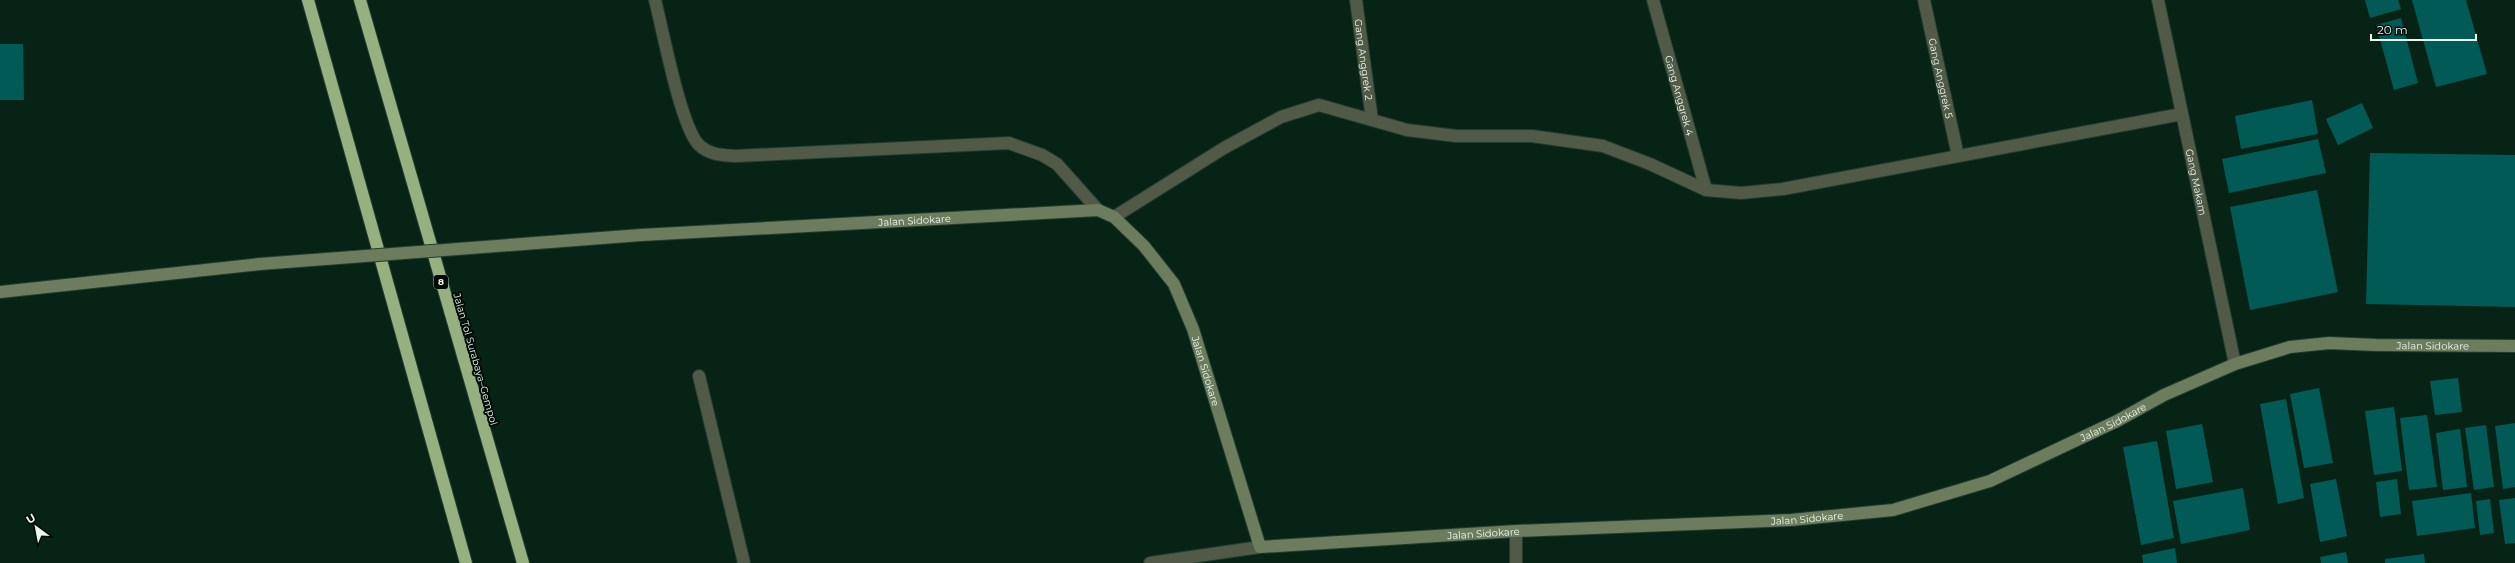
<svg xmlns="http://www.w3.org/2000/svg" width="2515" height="563" font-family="Montserrat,sans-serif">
<rect width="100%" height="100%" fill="#072316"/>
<g fill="#025a57">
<polygon points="2365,0 2398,0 2401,9 2370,18"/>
<polygon points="2412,0 2466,0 2487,74 2436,87"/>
<polygon points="2401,18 2418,83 2394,90 2376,25"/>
<polygon points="0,44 23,44 24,100 0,100"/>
<polygon points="2312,100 2318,134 2241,149 2235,116"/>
<polygon points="2362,103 2373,128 2338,145 2326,119"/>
<polygon points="2318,139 2326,173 2229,193 2222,159"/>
<polygon points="2370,153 2515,155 2515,307 2366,304"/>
<polygon points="2317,190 2338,292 2250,310 2230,207"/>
<polygon points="2458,378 2462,412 2435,415 2430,381"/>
<polygon points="2319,388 2333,463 2304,468 2290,394"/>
<polygon points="2286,399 2304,498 2278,504 2260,404"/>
<polygon points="2394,407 2402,471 2374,475 2365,411"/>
<polygon points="2427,415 2437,487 2409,490 2400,418"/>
<polygon points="2515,423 2515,487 2503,489 2495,426"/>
<polygon points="2202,424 2213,482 2176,489 2166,431"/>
<polygon points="2486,425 2494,487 2474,490 2465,428"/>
<polygon points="2460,429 2467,487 2443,490 2436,433"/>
<polygon points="2157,441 2174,538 2141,545 2123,447"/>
<polygon points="2336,479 2347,536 2320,542 2310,484"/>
<polygon points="2397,479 2401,514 2380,517 2376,482"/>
<polygon points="2243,488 2250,530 2181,544 2173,501"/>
<polygon points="2471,493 2475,528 2417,536 2412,501"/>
<polygon points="2515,498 2515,543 2505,544 2499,500"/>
<polygon points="2490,499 2494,533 2480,535 2476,501"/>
<polygon points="2175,548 2177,563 2143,563 2142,555"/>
<polygon points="2346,552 2348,563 2321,563 2320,557"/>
<polygon points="2424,554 2425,563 2385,563 2385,559"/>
</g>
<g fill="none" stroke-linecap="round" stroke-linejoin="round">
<g stroke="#223d30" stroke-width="14">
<g id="street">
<path d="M655,0C663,31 680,123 698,144C709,155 721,155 735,156L1009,143L1042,155L1057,164L1098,210"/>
<path id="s1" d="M1356,0L1372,120"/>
<path id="s2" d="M1653,0L1706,190"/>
<path id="s3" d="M1924,0L1958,156"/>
<path id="s4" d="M2158,0L2235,364"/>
<polyline points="1114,217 1224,148 1281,117 1319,105 1407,130 1456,136 1532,136 1603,146 1650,164 1706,190 1741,193 1783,189 2182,114"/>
<polyline points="699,376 744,563"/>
<polyline points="1516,531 1516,563"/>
<polyline points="1150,563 1260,547"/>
</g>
</g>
<g stroke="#223d30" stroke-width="14">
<g id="secondary">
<path id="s5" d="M641,235L1098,210L1114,217L1144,246L1174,284L1193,329L1260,547L1516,531L1791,520L1893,510L1990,481L2117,421L2164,395L2235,364L2290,347L2329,343L2376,345L2515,346"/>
<polyline points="0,292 260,264"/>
</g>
</g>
<g stroke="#223d30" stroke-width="14">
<g id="highway">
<polyline points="308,0 466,563"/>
<polyline points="360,0 523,563"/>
</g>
</g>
<use href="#street" stroke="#505a47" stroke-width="12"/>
<use href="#secondary" stroke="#6c7d5e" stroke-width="12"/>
<use href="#highway" stroke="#96b080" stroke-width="12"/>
<g stroke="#223d30" stroke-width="14" stroke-linecap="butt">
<polyline id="secondary-bridge" points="260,264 641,235"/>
</g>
<use href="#secondary-bridge" stroke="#6c7d5e" stroke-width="12"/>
</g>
<g text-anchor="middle" stroke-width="4" stroke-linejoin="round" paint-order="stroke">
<rect fill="#020a05" stroke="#a3b1a9" stroke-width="1" x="434" y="275" width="14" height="14" rx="3"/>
<g font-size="9" font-weight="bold" fill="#e8f8ef">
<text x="441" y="285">8</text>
</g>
<g font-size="10" fill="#e8f8ef" stroke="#020a05">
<text dy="4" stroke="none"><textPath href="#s1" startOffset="60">Gang Anggrek 2</textPath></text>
<text dy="4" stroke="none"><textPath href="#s3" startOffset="80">Gang Anggrek 5</textPath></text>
<text dy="4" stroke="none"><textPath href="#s2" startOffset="99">Gang Anggrek 4</textPath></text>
<text dy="4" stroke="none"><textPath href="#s4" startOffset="186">Gang Makam</textPath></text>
<text dy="4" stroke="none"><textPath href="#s5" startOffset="274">Jalan Sidokare</textPath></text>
<text dy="4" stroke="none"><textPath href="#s5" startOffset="2050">Jalan Sidokare</textPath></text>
<text transform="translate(476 359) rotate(74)" y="4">Jalan Tol Surabaya–Gempol</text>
<text dy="4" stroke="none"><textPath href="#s5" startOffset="658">Jalan Sidokare</textPath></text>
<text dy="4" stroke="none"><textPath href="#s5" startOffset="1714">Jalan Sidokare</textPath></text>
<text dy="4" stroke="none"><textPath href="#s5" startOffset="1390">Jalan Sidokare</textPath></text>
<text dy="4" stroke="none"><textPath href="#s5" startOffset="1066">Jalan Sidokare</textPath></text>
</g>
</g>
<g transform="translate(36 527) rotate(328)" stroke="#020a05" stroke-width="3" paint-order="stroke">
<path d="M0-3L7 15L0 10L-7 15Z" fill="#e8f8ef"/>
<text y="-6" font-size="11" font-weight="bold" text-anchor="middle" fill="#e8f8ef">U</text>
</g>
<path d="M2371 34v6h105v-6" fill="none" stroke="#e8f8ef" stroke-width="2"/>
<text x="2377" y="34" font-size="12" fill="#e8f8ef" stroke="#020a05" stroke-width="3" paint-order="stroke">20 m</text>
</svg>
